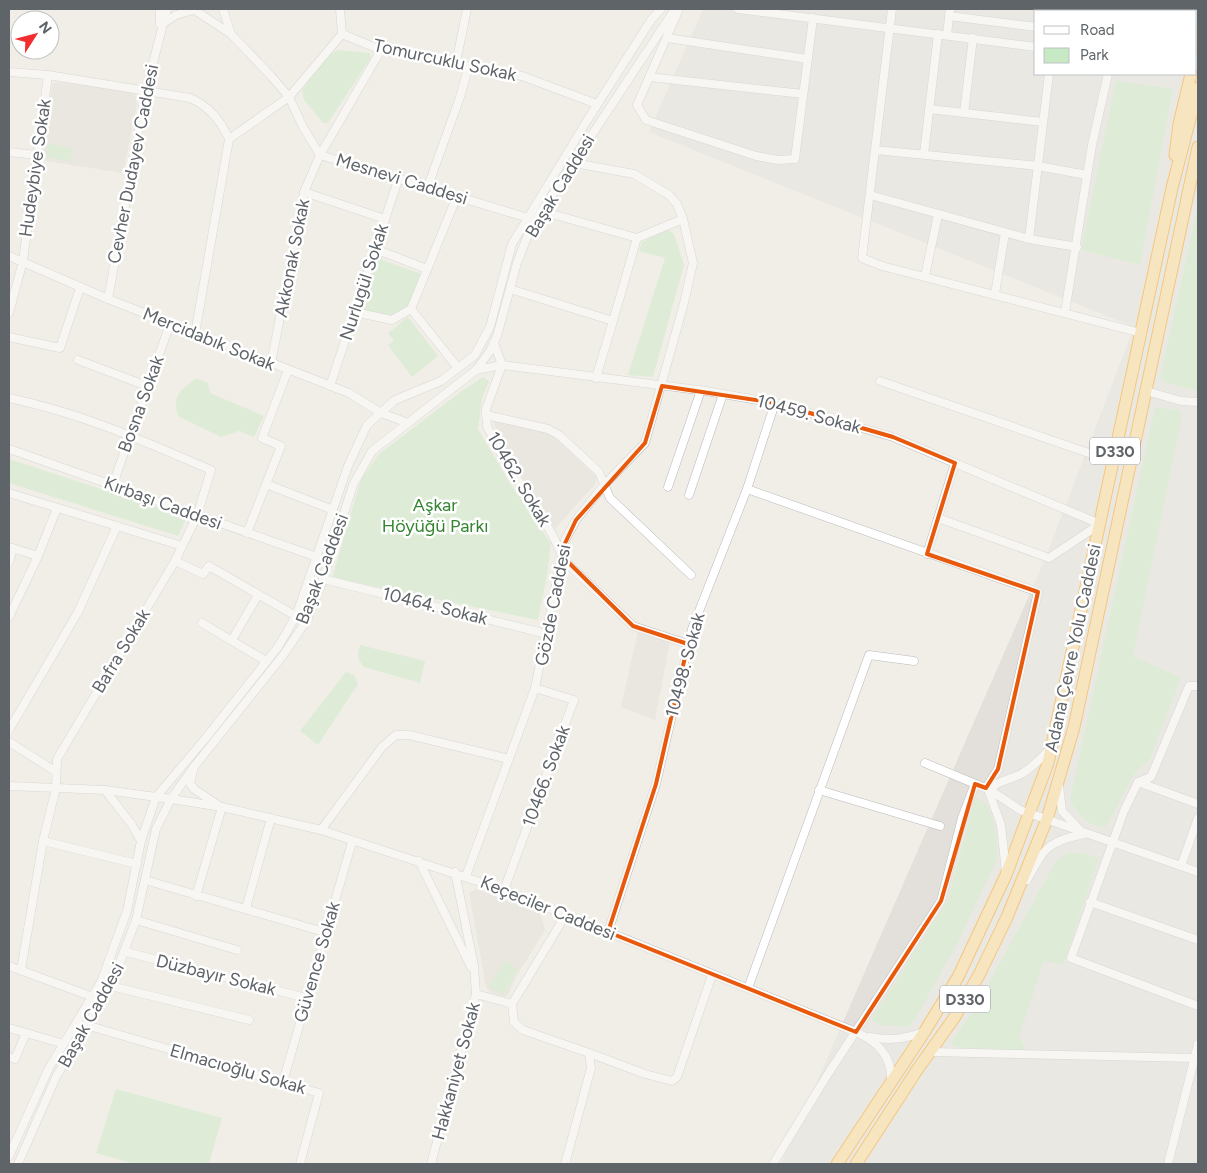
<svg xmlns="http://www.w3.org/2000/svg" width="1207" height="1173" font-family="Figtree,sans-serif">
<rect width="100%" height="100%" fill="#f1eee7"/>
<path fill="#e3e0dc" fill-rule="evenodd" d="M703,9H1198V1164H781L1045,559L1134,327L649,132ZM1036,11H1196V74H1036Z"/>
<g fill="#e1ddd5">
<polygon points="57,82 129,91 135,94 137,104 123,173 46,161 43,156 52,84"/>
<polygon points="499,421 551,434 596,476 596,483 555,529 499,441 494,422"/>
<polygon points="638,631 670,641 655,720 621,707"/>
<polygon points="476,889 540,913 545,930 516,977 508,995 504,997 491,993 486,987 469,893"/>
</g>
<g fill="#c7e9c3">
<polygon points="338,50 370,53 370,59 328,123 323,123 304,100 302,90 329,55"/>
<polygon points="1116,81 1173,89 1140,265 1081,250"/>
<polygon points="48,143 73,148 71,162 46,157"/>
<polygon points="1198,205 1198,391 1166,383 1160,378"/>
<polygon points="667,229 674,234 684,265 653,377 628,375 665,258 639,251 642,242"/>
<polygon points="376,253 382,254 382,260 422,274 409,307 392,317 358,309"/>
<polygon points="408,317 438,356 412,377 388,345 394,341 388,333"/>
<polygon points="483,377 489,381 482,399 478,429 508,480 551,544 547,575 538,620 332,578 361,479 379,454 459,393"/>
<path d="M196,378L208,383L210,393L264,416L254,437L239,431L221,437L178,416C172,393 180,392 196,378Z"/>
<path d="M1155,407L1180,410L1181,421L1133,656L1181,678L1150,759L1134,774L1106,827C1085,825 1081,818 1070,800Z"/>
<polygon points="9,459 187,517 178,536 9,483"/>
<path d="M360,645L425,661L420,683L364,667C357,659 357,655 360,645Z"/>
<polygon points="346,672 354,675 358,684 318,745 300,731"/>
<path d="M975,797C996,803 998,841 997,859L956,946L914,1021L906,1027L882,1025L871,1020L948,900Z"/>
<polygon points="1070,853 1081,853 1099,858 1063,965 1044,961 1019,1037 1027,1051 956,1047 951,1043 977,1004 1055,863 1060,857"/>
<polygon points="505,961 518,969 503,995 489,987"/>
<polygon points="116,1089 222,1118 209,1164 135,1164 96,1153"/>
</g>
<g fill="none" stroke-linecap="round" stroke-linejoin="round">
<g stroke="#b8babe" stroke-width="9">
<g id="minor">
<polyline points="193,9 231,34 272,77 289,97 303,127 320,155 528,218"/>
<polyline points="223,9 231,34"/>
<polyline points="340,9 342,34"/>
<polyline points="679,9 637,105 646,120 756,156 778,160 795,159 813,18"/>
<polyline points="738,9 1036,47"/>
<polyline points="892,9 862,258 882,266 1141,333"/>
<polyline points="1055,11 1055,9"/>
<polyline points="1119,11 1119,9"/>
<polyline points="949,16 1036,27"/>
<polyline points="160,24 160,9"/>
<polyline points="162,24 176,15 190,11"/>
<polyline points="947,35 950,9"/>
<polyline points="667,38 808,59"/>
<polyline points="456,63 467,9"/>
<path d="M9,72L48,75L190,98C209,106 221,121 229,139"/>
<polyline points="649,77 803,94"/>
<polyline points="929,109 1043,122"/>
<polyline points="964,113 973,38"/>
<polyline points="875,150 1038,166 1087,175"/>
<polyline points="9,152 36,155"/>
<polyline points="924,154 938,34"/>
<polyline points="428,186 459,100 469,66"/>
<polyline points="304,192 385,219"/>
<polyline points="870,195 1029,239 1077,247"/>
<polyline points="457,196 411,309 458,368"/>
<polyline points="541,211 637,238 683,219"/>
<polyline points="1029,239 1049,74"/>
<polyline points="375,249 427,269"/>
<polyline points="9,256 108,299 349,393 381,413 408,423"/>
<polyline points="925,276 938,215"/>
<polyline points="510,289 613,321 637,238"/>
<polyline points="995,294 1005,233"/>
<polyline points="108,299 146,90 167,9"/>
<polyline points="354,312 392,320 411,309"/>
<polyline points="1065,312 1092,145 1108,74"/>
<polyline points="9,313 23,261 48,75"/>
<polyline points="195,334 229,139 289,97 342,34 381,50 522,76 597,104"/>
<polyline points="9,337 60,348 80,288"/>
<polyline points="494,343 502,365"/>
<polyline points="78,360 147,386"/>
<polyline points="271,364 304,192 320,155 381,50"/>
<polyline points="502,365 486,409 487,426 498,448 552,534 565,561 633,626 688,644"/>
<polyline points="476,370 502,365 706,391 775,403 893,437 1100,524"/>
<polyline points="596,378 613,321"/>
<polyline points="880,381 1112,461"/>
<polyline points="330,386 399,177"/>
<polyline points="1146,391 1181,401 1198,402"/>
<path d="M9,398C81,413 144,441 211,470L197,516L175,561L57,759L56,788L43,841L21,970"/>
<polyline points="486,415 548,429 559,435 599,472 610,498 691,575"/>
<polyline points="9,449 317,557"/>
<polyline points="113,484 170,324"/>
<polyline points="266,484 333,510"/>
<polyline points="668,487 701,390"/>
<polyline points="747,489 1038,592 998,769 986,788"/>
<polyline points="9,493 182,546"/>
<polyline points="689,495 723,394"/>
<polyline points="938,518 1049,558 1100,524"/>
<polyline points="247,533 281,446 262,438 288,370"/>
<polyline points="9,547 38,556"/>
<polyline points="927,554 955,463"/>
<polyline points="175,561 203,574 209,566 296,616"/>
<polyline points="9,562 13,548"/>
<polyline points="323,579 547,634"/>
<polyline points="9,617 38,556 57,508"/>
<polyline points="202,623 266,661"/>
<polyline points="232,640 258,595"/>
<polyline points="1198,686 1189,686 1151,777 1138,782 1124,811 1071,958 1198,1006"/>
<polyline points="9,730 78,612 117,526"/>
<polyline points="9,742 55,771"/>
<polyline points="925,763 990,790 1020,810 1198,872"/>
<polyline points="193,771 190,783 194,789 218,805"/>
<polyline points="1138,782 1198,804"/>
<path d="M9,786L105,790L171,799L222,807L321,830L504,890L856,1032C877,1042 892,1055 891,1080"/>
<polyline points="1059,786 1062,811 1080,830"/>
<polyline points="105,790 132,825 141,841"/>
<polyline points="819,790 940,826"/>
<polyline points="321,830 382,747 396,735 409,735 509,759"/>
<polyline points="43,841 137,864"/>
<polyline points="419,861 471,967"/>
<polyline points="1181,866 1198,818"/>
<path d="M1006,872L1001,825L989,792C996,780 1011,780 1023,773C1033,767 1042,757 1051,748"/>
<polyline points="466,876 535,688 565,540 576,520 605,484 645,443 684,303 693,263 683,219 677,204 669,195 634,174 574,163"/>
<polyline points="145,880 324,932"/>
<path d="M1027,880C1045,847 1047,842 1084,834"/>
<polyline points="504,890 574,700 535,688"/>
<polyline points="196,896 222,807"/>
<polyline points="1090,902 1198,940"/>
<polyline points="246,908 271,818"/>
<polyline points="136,920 237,950"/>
<polyline points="608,932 656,784 692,629 747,489 775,403"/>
<polyline points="126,952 306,998"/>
<polyline points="9,966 93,997"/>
<polyline points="111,986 249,1020"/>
<polyline points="748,988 869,655 914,661"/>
<polyline points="476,994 512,1004 565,916"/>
<polyline points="512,1004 514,1022 523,1030 589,1053 591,1068 565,1164"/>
<polyline points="86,1025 319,1093 300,1164"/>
<polyline points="9,1028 64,1044"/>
<path d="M870,1037C890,1041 904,1039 924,1032"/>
<polyline points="931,1052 1195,1058"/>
<polyline points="589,1053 645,1074 672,1081 677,1077 712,975"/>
<polyline points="9,1057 15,1059 26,1033"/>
<polyline points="283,1082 352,842"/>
<polyline points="9,1156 49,1068 101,982 127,911 141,841 156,797 205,739 278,647 296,616 348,466 367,425 395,400 441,381 475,355 490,327 512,244 585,124 651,20 661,9"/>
<polyline points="18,1164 56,1077 111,986 136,920 156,829 171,799 193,768 284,654 307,620 323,579 353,485 372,451 476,370 490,351 497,336 517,263 531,227 675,9"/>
<polyline points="431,1164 476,994 474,966 455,872"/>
<polyline points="773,1164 826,1077 941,901 962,818 975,784"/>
<polyline points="1168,1164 1198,1044"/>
</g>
</g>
<g stroke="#f99600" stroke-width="13">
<g id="highway">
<polyline points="1196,48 1198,35"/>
<polyline points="1175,155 1179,124 1191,74"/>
<polyline points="837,1164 925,1031 958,977 1006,875 1048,763 1172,188 1198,88"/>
<polyline points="856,1164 917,1070 954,1018 979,975 1007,917 1047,819 1074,727 1198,147"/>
</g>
</g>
<use href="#minor" stroke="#fff" stroke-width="8"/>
<use href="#highway" stroke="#ffd991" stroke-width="11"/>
</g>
<path d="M0 0H1207V1173H0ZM662,386L775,403L893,437L955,463L927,554L1038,592L998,769L986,788L975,784L941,901L856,1032L608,932L656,784L688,644L633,626L560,554L576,520L645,443Z" fill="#f1eee7" fill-opacity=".55" fill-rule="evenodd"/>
<path fill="none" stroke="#e8590c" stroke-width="4" stroke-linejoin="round" d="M662,386L775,403L893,437L955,463L927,554L1038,592L998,769L986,788L975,784L941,901L856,1032L608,932L656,784L688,644L633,626L560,554L576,520L645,443Z"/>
<g text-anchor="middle" stroke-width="5" stroke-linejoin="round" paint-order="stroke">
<g fill="#fff" stroke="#8f9295" stroke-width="1">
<rect x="1090" y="437.5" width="50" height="27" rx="4"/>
<rect x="940" y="985.5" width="50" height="27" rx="4"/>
</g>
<g font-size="16" font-weight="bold" fill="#5f6468">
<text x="1115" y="457">D330</text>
<text x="965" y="1005">D330</text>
</g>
<g font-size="18" fill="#5f6468" stroke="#fff">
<text transform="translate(445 60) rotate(12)" y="6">Tomurcuklu Sokak</text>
<text transform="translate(133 164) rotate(-79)" y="6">Cevher Dudayev Caddesi</text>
<text transform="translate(35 168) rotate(-82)" y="6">Hudeybiye Sokak</text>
<text transform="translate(402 179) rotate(17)" y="6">Mesnevi Caddesi</text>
<text transform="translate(560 186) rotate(-59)" y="6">Başak Caddesi</text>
<text transform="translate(292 258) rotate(-79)" y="6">Akkonak Sokak</text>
<text transform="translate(364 282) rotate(-72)" y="6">Nurlugül Sokak</text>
<text transform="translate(209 339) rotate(22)" y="6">Mercidabık Sokak</text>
<text transform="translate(141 404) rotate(-70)" y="6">Bosna Sokak</text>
<text transform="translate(809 414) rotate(15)" y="6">10459. Sokak</text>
<text transform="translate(519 479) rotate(59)" y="6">10462. Sokak</text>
<text transform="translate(163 503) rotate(20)" y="6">Kırbaşı Caddesi</text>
<text transform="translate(322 569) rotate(-69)" y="6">Başak Caddesi</text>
<text transform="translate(553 605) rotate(-79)" y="6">Gözde Caddesi</text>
<text transform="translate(435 606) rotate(14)" y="6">10464. Sokak</text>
<text transform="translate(1073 648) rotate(-78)" y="6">Adana Çevre Yolu Caddesi</text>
<text transform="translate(121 651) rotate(-59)" y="6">Bafra Sokak</text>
<text transform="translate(685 665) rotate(-75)" y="6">10498. Sokak</text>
<text transform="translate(546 776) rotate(-70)" y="6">10466. Sokak</text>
<text transform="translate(548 908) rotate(22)" y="6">Keçeciler Caddesi</text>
<text transform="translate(317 962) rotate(-74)" y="6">Güvence Sokak</text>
<text transform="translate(216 975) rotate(14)" y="6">Düzbayır Sokak</text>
<text transform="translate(91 1015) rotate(-61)" y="6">Başak Caddesi</text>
<text transform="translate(238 1069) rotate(16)" y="6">Elmacıoğlu Sokak</text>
<text transform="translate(456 1071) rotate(-75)" y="6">Hakkaniyet Sokak</text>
</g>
<g font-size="18" fill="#348430" stroke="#fff">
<text x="435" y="511">Aşkar<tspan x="435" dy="21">Höyüğü Parkı</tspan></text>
</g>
</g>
<rect width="1207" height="1173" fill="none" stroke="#5f6468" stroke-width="20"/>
<rect x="1034" y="10" width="162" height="65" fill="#ffffff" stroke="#bfc1c3"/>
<rect x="1044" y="26" width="25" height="8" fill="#ffffff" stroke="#bfc1c3"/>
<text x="1080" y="35" font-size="15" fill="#5f6468">Road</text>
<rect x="1044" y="48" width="25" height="15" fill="#c7e9c3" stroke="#bfc1c3"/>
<text x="1080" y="60" font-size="15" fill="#5f6468">Park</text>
<g transform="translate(35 35) rotate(54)"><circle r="24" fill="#ffffff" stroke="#bfc1c3"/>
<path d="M0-4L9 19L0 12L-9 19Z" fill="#f22d2f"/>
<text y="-8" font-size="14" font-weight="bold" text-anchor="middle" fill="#5f6468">N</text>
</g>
</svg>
